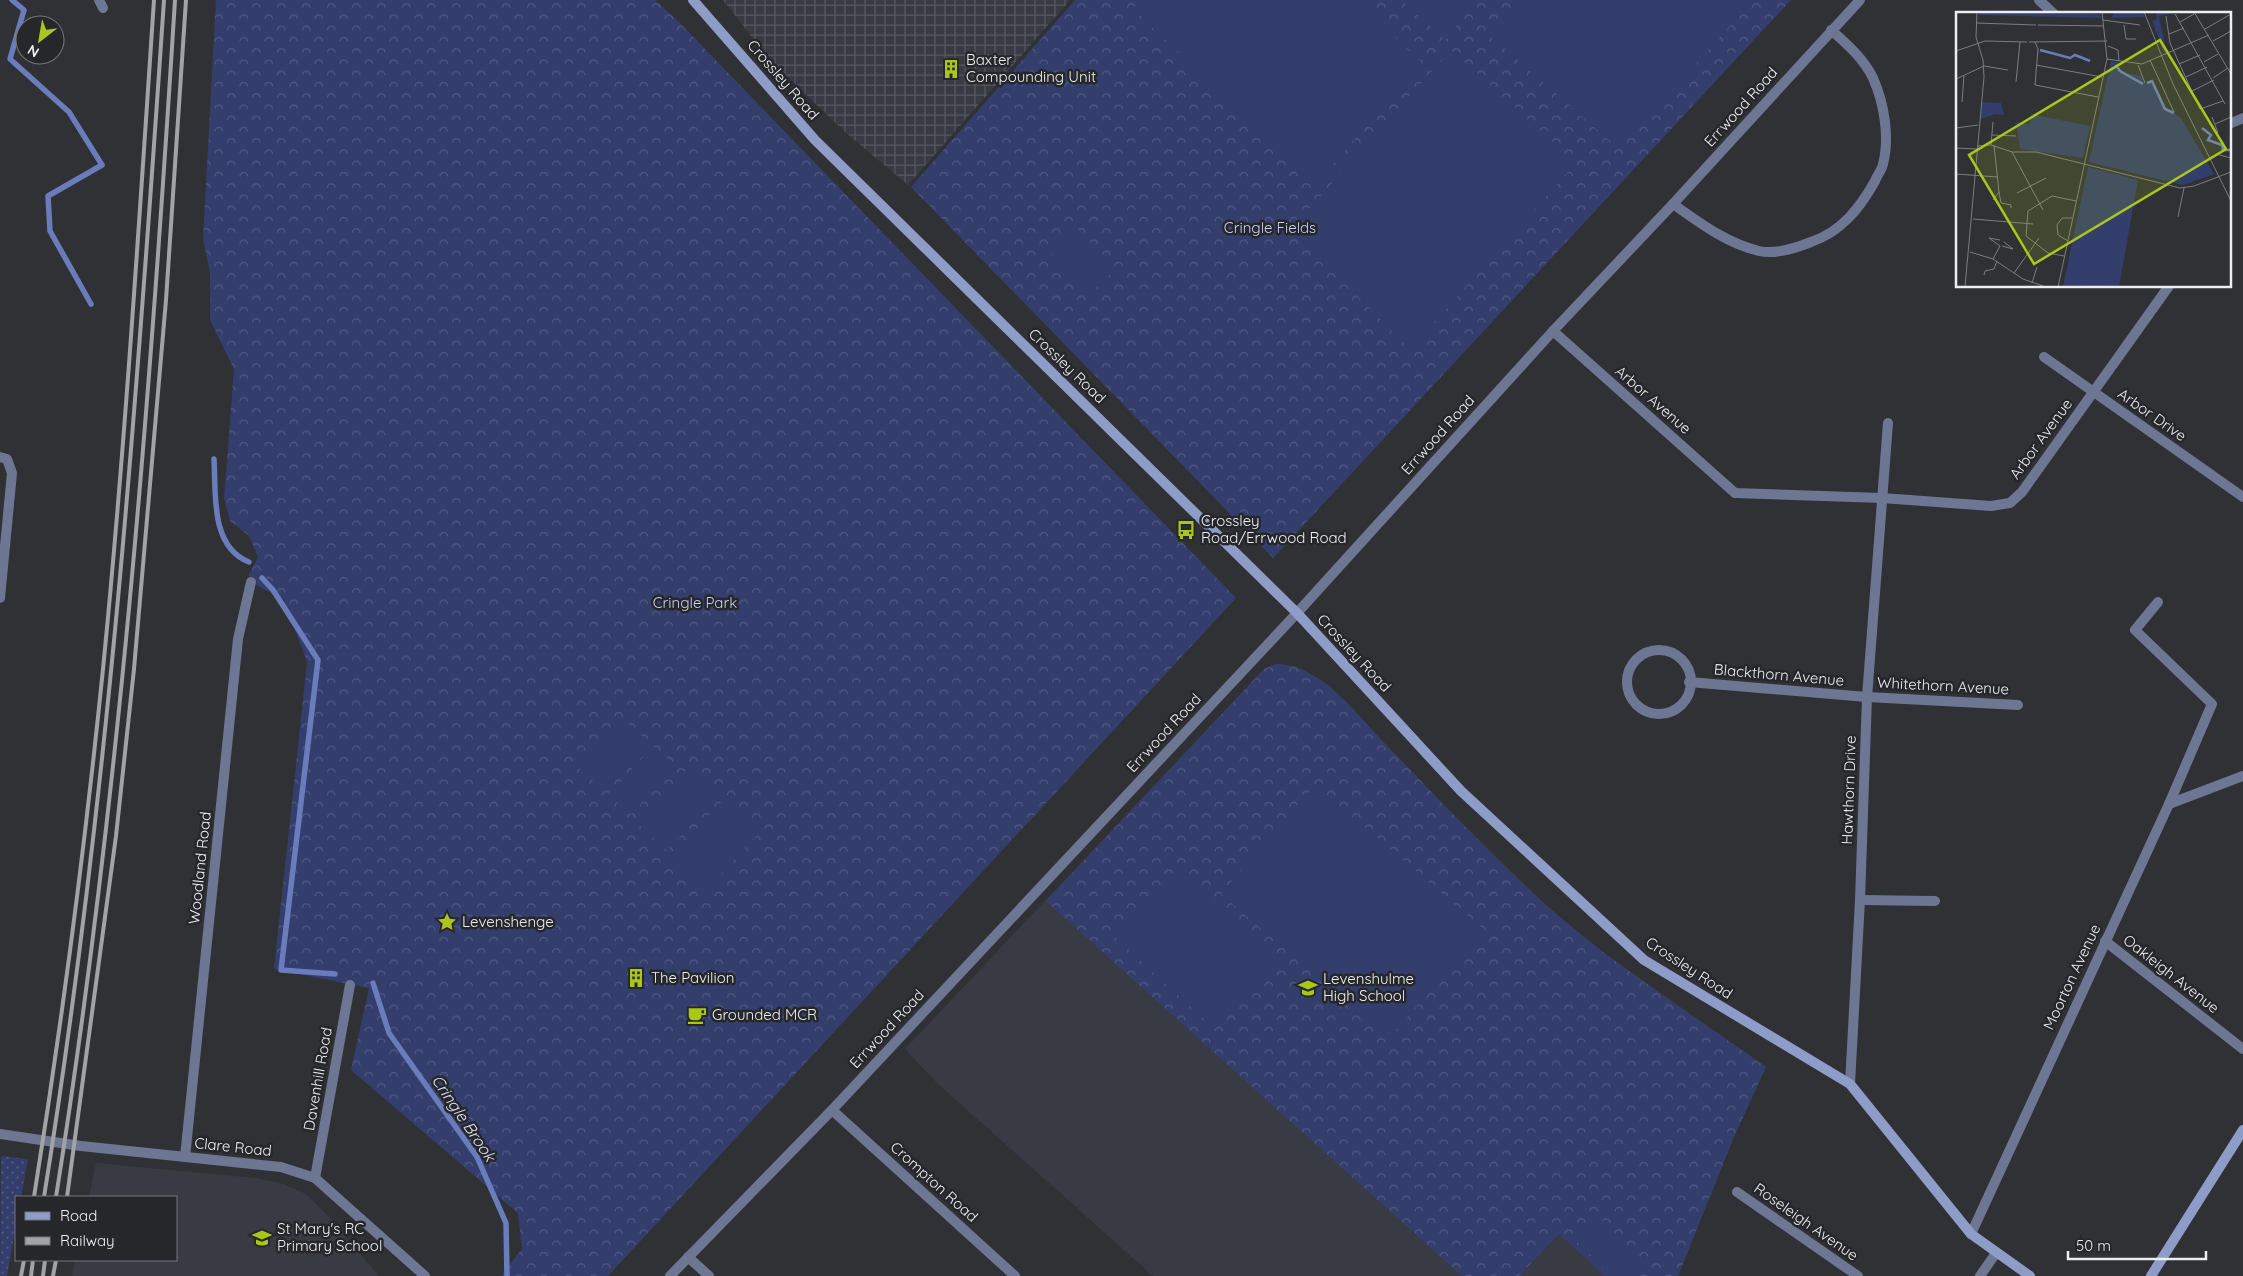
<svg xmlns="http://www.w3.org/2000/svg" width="2243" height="1276" font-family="Quicksand,sans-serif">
<defs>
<pattern id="industrial-grid" width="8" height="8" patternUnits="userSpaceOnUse" patternTransform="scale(1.25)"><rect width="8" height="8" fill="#383b44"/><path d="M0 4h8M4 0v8" fill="none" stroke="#55585f"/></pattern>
<pattern id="grass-dots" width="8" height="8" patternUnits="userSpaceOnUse" patternTransform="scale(1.25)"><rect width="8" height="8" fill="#333e6d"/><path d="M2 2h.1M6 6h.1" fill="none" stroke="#515a82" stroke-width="1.8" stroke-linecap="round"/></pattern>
<pattern id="forest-crowns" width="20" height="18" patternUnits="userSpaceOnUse" patternTransform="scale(1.25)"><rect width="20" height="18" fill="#333e6d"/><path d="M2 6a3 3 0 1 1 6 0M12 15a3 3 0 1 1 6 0" fill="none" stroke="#515a82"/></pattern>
</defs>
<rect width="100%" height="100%" fill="#303135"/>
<g fill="#383b44">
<polygon points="1276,664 1297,667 1329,685 1451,812 1552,911 1607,955 1766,1067 1733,1139 1678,1276 1153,1276 937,1083 905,1049 1264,669"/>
<polygon points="96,1163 257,1178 284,1184 306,1194 329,1217 379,1276 72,1276 75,1260 176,1260 176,1197 89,1197"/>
</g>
<polygon fill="url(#industrial-grid)" points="723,0 1070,0 908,185 846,133 769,59"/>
<polygon fill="url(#grass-dots)" points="1,1156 28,1159 21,1197 16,1197 16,1225 7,1276 0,1276"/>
<g fill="url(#forest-crowns)">
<polygon points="216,0 655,0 676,19 1236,598 608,1276 501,1276 522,1249 518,1213 351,1070 369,988 274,969 307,662 284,600 251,582 249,575 258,557 249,536 230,521 224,499 234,369 210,320 210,273 203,238"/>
<polygon points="1075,0 1791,0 1273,558 911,187"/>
<path d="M1276,664C1323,665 1358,716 1388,747C1442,802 1494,860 1552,910C1618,968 1694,1016 1766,1067L1733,1139L1678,1276H1605L1559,1234L1519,1276H1462L1046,901L1264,669Z"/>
</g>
<g fill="#333e6d">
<polygon points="1140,0 1356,0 1422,63 1314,185 1133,8"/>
<polygon points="1401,0 1477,0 1445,40"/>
<polygon points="1525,0 1754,0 1618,148 1491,37"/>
<polygon points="1451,50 1576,163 1410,349 1291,229"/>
<polygon points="1071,222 1116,268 1091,293 1046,247"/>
<polygon points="623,719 645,739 601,788 579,768"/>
<polygon points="653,746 675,766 631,815 609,795"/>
<polygon points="686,770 716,797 667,851 637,823"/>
<polygon points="1315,785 1483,929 1389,1038 1221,894"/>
<polygon points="727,796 762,829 703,894 667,861"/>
<polygon points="1175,870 1276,963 1215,1029 1114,936"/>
<polygon points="1596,1215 1645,1262 1631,1276 1612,1276 1573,1238"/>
</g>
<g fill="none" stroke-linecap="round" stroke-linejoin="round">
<g stroke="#6a7cbb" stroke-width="5.5">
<polyline points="12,0 24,10 10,59 69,112 102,165 48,196 50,231 91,304"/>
<path d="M214,459C216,493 210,547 249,562"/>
<polyline points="262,578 273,590 318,660 281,970 335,974"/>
<polyline points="373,983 389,1033 477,1157 506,1223 507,1276"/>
</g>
<g stroke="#6d7692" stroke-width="10">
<polyline points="99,0 103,8"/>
<polyline points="2039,0 2054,14"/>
<polyline points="2229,124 2243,118"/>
<path d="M1673,204C1700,223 1726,243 1759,251C1776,255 1796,248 1811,242C1841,232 1860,208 1875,181C1877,175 1882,170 1883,164C1890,137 1884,103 1873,78C1864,59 1847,44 1831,30"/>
<polyline points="1553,331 1735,493 1882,498 1991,506 2010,503 2022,492 2169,286"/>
<polyline points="2044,357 2243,497"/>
<polyline points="0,457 7,459 12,473 0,598"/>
<polyline points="2158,602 2135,630 2212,704 2169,804"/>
<circle cx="1659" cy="682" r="32"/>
<polyline points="1689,682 1867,697 2018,705"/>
<polyline points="1860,900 1935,901"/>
<polyline points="2105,941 2243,1049"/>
<polyline points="1850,1084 1860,900 1867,697 1888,423"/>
<polyline points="832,1110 1015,1276"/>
<polyline points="0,1134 81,1146 281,1167 315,1178 425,1276"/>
<polyline points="185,1157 238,639 251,582"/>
<polyline points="315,1178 350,985"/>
<polyline points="1737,1192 1858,1276"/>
<polyline points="1971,1234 2169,804 2243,776"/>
<polyline points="688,1257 709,1276"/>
<polyline points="670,1276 832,1110 1297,613 1553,331 1673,204 1860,0"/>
<polyline points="1980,1276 1996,1253"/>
</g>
<g stroke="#8e9cc8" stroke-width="10">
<polyline points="693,0 815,140 1297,613 1461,791 1644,960 1850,1084 1971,1234 2030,1276"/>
<polyline points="2151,1276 2243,1130"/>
</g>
<g stroke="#a2a3a7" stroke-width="4">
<path d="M34,1197C62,1022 85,846 103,669C125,447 139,223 154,0"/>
<path d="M44,1197C108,801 137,400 164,0"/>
<path d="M56,1197C119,801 150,401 175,0"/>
<polyline points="67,1197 116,836 134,669 166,300 186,0"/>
<polyline points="21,1276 24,1260"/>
<polyline points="31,1276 33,1260"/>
<polyline points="43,1276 45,1260"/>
<polyline points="53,1276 56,1260"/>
</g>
</g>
<defs>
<g id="building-bare" transform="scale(1.5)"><path d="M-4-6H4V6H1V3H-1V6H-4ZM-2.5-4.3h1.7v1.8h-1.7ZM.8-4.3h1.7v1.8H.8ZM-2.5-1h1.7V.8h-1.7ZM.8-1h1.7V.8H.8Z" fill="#a9c71a" stroke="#26272b" stroke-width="2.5" paint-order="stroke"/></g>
<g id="bus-bare" transform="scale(1.5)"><path d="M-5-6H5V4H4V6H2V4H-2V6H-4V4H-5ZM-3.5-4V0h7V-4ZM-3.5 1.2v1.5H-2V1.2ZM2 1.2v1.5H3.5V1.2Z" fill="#a9c71a" stroke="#26272b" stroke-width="2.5" paint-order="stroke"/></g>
<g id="sight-bare" transform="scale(1.5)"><path d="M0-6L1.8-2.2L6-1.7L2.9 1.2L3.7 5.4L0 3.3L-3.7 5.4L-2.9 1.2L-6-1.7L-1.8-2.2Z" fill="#a9c71a" stroke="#26272b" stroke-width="2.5" paint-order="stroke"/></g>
<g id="school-bare" transform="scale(1.5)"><path d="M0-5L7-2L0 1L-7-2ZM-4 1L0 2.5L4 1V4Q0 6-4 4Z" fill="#a9c71a" stroke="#26272b" stroke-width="2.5" paint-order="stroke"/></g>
<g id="cafe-bare" transform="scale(1.5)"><path d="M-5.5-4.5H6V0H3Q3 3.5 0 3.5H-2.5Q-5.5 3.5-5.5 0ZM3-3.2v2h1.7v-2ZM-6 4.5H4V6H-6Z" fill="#a9c71a" stroke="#26272b" stroke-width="2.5" paint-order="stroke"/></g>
</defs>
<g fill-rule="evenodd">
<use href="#building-bare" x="951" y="69"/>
<use href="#bus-bare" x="1186" y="530"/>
<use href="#sight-bare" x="447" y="922"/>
<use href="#building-bare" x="636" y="978"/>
<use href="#school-bare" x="1308" y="988"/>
<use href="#cafe-bare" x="697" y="1015"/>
<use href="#school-bare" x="262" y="1238"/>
</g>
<g text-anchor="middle" stroke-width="5" stroke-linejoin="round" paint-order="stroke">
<g font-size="15" fill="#edeef1" stroke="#26272b" text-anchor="start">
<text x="966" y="65">Baxter<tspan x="966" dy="17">Compounding Unit</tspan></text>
<text x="1201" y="526">Crossley<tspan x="1201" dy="17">Road/Errwood Road</tspan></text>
<text x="462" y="927">Levenshenge</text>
<text x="651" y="983">The Pavilion</text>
<text x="1323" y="984">Levenshulme<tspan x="1323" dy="17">High School</tspan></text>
<text x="712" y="1020">Grounded MCR</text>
<text x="277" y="1234">St Mary's RC<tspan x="277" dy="17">Primary School</tspan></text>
</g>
<g font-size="15" fill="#edeef1" stroke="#26272b">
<text transform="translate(783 80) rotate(49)" y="5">Crossley Road</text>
<text transform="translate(1741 107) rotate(-48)" y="5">Errwood Road</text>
<text transform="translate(1067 366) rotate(44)" y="5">Crossley Road</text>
<text transform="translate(1653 400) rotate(41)" y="5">Arbor Avenue</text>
<text transform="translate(2152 415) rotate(35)" y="5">Arbor Drive</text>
<text transform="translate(1438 435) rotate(-48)" y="5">Errwood Road</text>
<text transform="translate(2041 439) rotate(-54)" y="5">Arbor Avenue</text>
<text transform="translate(1354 653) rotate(47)" y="5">Crossley Road</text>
<text transform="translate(1779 675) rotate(5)" y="5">Blackthorn Avenue</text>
<text transform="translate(1943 686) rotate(3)" y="5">Whitethorn Avenue</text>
<text transform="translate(1164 733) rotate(-47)" y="5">Errwood Road</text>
<text transform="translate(1849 790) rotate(-88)" y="5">Hawthorn Drive</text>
<text transform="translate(200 868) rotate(-84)" y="5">Woodland Road</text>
<text transform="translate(1689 968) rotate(33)" y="5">Crossley Road</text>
<text transform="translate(2171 974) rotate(38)" y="5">Oakleigh Avenue</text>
<text transform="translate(2072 977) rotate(-65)" y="5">Moorton Avenue</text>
<text transform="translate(887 1029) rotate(-47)" y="5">Errwood Road</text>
<text transform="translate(318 1079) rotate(-80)" y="5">Davenhill Road</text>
<text transform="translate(233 1147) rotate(6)" y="5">Clare Road</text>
<text transform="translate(934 1182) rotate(42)" y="5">Crompton Road</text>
<text transform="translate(1806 1222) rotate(35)" y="5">Roseleigh Avenue</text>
</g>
<g font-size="15" fill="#c6d1f5" stroke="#26272b">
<text x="1270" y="233">Cringle Fields</text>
<text x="695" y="608">Cringle Park</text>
</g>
<g font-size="16" font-style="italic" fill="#dae0f2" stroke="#26272b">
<text transform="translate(464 1118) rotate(56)" y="6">Cringle Brook</text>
</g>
</g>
<g transform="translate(1956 12)">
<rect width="275" height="275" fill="#303135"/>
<path d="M200,0H222L203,4L210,39L208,40L196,9L201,7Z" fill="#333e6d"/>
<path d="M24,0L144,2L145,6L23,3ZM167,0L187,1L189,5L155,6L158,1ZM155,49L162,50L163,60L185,64L188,72L197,69L210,96L225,106L258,162L227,173L133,150ZM26,90L45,91L48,103L39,102L25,107ZM75,102L134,114L127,146L64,137L60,110L73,112ZM132,155L182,168L163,275H107Z" fill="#333e6d"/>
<path d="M98,120L120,124L117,138L95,134ZM131,180L148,184L143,207L127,204ZM148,189L173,195L170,210L145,205ZM124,208L140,211L135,238L118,235ZM144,208L169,213L166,229L142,224Z" fill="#333e6d"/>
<path fill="none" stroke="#6a7cbb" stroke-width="2.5" d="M84,38L114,46L119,43L134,49M160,53L164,59L187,72M191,71L196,69L209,97L218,101M246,116L255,123L252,128L266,133L267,138H275"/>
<path fill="none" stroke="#7c7d80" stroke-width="1" d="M188,0L217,72L275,189M238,0L275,62M219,2L269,92M210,4L214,31L244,97L267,89M147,8L184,13M224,10L238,2M20,11L80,13M82,13L148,14M168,13L170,27H180M249,17L275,2M213,22L228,16M257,29L275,19M73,30L151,29M79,30L82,37L79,73L142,85M152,34L162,38L163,49M0,39L29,29L71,30M151,47L186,52L253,23M194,48L218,100M248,50L262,42M223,52L244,43M80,53L146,65M182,53L189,71M230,65L251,55M257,66L272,56M0,67L28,54L52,58M60,70L64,30M236,79L258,68M6,90L8,64M256,105L262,121M259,112L275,105M0,116L22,113M36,123L60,124M35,133L37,110M21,134L35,133L56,140H80L224,176L238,174L275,160M0,136L21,137M56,140L87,198M260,142L275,146M0,162L42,165M43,180L45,191L55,193V196M61,181L90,166M37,188L43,180L38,133M222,205L228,176M17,207L77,212M112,229L102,223L101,213L106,206H116M46,234L57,237L48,230M14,240L37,247L67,267L90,275M108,244L92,241L70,224L72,199L96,184L120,189M37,247L44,234L33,226L44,228M58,261L83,226M28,263L29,259L38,257L41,249M76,271L81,255M9,275L28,65L27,48L20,25L21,0M102,275L151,47L146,0"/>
<path fill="#a9c71a" fill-opacity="0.15" stroke="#a9c71a" stroke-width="2.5" d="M204,28L270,137L78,252L13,143Z"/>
<rect width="275" height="275" fill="none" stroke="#edeef1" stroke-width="2.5"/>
</g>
<rect x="15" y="1196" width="162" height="65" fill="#26272b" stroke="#76777a"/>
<rect x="25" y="1212" width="25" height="8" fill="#8e9cc8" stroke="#76777a"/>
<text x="60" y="1221" font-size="15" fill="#edeef1">Road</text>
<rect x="25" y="1237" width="25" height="8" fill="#a2a3a7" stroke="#76777a"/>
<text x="60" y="1246" font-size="15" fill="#edeef1">Railway</text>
<g transform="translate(40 40) rotate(211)"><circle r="24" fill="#26272b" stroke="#76777a"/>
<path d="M0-4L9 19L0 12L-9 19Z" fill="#a9c71a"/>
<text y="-8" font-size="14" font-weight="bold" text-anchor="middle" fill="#edeef1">N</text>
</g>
<path d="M2068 1251v8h138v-8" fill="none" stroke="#edeef1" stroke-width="2.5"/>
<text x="2076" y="1251" font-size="15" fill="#edeef1" stroke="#26272b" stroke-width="4" paint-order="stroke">50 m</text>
</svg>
